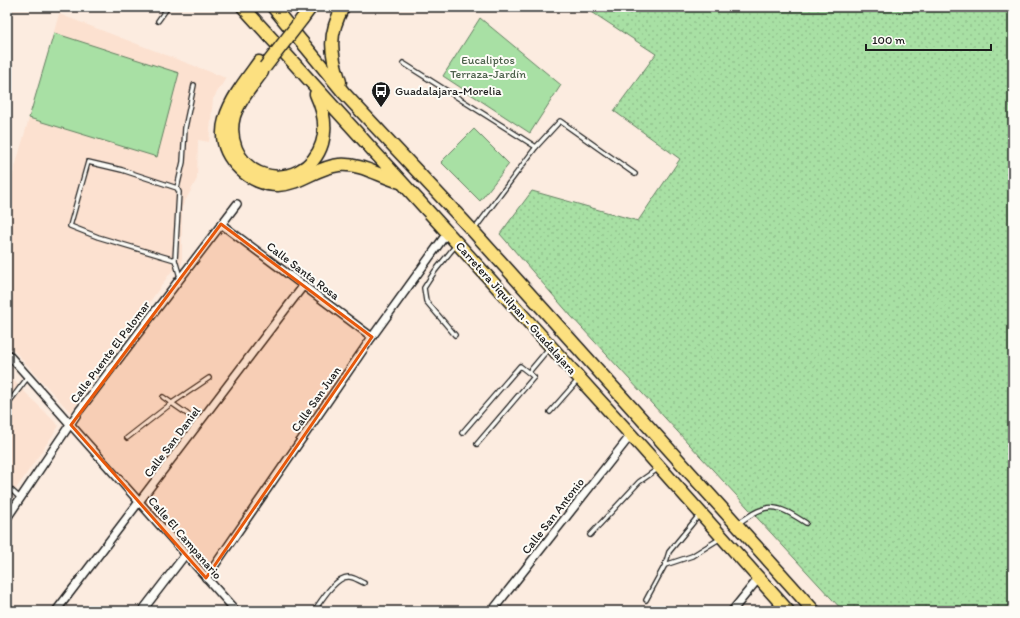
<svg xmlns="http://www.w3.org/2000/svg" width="1020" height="618" font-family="Itim,sans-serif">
<defs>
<pattern id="grass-dots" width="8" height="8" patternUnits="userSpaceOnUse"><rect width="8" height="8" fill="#a8e0a4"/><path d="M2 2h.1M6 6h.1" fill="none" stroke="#90c08d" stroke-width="1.8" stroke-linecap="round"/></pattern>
</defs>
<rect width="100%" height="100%" fill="#fcece0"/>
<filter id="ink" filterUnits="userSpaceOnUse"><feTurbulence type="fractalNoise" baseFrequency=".025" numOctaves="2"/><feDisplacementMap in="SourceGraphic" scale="8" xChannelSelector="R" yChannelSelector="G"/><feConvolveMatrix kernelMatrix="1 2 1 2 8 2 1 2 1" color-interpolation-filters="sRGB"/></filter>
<g filter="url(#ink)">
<g fill="#fce1d0">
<polygon points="59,14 226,78 213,99 209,142 198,140 197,179 182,207 182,264 171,272 71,413 7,343 7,195"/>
<polygon points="7,374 59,426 7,502"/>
</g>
<polygon fill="url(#grass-dots)" stroke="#627e60" points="584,7 1013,7 1013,611 843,611 571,316 500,234 532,191 638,221 680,159 614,111 656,54"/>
<g fill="#a8e0a4" stroke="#627e60">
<polygon points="480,18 561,85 530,133 443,76"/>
<polygon points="54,33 179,73 157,157 29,118"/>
<polygon points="474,129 509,164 480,201 441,162"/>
</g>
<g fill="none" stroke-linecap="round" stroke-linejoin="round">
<g stroke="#1c1c1c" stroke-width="6">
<g id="lane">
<polyline points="158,21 168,7"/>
<polyline points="403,63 536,147"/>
<polyline points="177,188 183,162 185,128 194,85"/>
<polyline points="474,230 536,147 560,121 635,174"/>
<polyline points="175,260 98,237 70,226 88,162 122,170 177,188 179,192 175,260 180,277"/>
<polyline points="455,335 426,301 424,288 435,271 456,245"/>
<polyline points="529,372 550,347"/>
<polyline points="163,397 200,423"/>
<polyline points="7,405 28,377"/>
<polyline points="550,412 579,379"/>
<polyline points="462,433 520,366 534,377 477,444"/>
<polyline points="127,438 172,403 209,378"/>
<polyline points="7,486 21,499"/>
<path d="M739,523C769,501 776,504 806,523"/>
<polyline points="590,535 639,482 659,468"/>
<polyline points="665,565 692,556 721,538"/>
<polyline points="646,600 665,565 669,552 700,514"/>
<path d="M314,611C321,601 336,576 349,577C354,577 359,581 364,583"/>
</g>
</g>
<g stroke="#1c1c1c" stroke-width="10">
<g id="street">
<polyline points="221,224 372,337"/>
<polyline points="7,353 236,611"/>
<polyline points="7,518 79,411 237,204"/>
<polyline points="206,578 372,337 447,233"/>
<polyline points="56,611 304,285"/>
<polyline points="142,611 185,555"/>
<polyline points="492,611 631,435"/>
<polyline points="732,611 758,579"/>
</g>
</g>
<g stroke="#1c1c1c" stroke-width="15">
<g id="highway">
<polyline points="243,7 631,435 788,611"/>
<polyline points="273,7 344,93 473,231 814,611"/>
<polyline points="302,19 311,7"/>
<path d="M259,62C236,94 202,133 240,169C250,179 264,185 278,185C301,184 317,167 339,165C361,163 379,176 400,182"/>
<path d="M262,72C252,86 239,100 234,116C231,127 232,139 236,149C260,204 352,172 316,94"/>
<path d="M340,82C330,53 328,34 343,7"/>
</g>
</g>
<use href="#lane" stroke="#fdfcf7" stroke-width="3.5"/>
<use href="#street" stroke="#fdfcf7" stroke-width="7"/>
<use href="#highway" stroke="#fce080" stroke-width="12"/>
<g stroke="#1c1c1c" stroke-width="15" stroke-linecap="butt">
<polyline id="highway-bridge" points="265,67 302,19"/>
</g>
<use href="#highway-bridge" stroke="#fce080" stroke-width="12"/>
</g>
</g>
<path fill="#e8590c" fill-opacity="0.2" stroke="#e8590c" stroke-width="3" stroke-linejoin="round" d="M221,224L372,337L206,578L71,425Z"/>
<defs>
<g id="bus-pin" transform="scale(1)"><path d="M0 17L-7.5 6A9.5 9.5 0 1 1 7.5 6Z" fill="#1c1c1c" stroke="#fdfcf7"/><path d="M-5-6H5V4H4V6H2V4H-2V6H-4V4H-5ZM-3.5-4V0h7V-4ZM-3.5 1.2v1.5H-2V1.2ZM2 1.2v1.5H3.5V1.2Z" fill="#fff"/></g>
</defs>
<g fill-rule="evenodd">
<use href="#bus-pin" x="381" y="91"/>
</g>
<g text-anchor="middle" stroke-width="4" stroke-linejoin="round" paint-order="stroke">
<g font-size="12" fill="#4d614c" stroke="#fdfcf7">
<text x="488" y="64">Eucaliptos<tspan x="488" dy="14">Terraza-Jardín</tspan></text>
</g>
<g font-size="12" fill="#1c1c1c" stroke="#fdfcf7" text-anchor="start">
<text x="395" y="95">Guadalajara-Morelia</text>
</g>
<g font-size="12" fill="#1c1c1c" stroke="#fdfcf7">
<text transform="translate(303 271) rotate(37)" y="4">Calle Santa Rosa</text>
<text transform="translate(516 308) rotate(48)" y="4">Carretera Jiquilpan - Guadalajara</text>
<text transform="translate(110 352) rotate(-53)" y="4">Calle Puente El Palomar</text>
<text transform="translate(316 399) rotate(-55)" y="4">Calle San Juan</text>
<text transform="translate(172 442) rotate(-53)" y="4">Calle San Daniel</text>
<text transform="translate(553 516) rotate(-52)" y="4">Calle San Antonio</text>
<text transform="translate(185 538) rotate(49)" y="4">Calle El Campanario</text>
</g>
</g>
<rect width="1020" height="618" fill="none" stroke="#fdfcf7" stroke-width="24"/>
<rect x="12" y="12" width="996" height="594" fill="none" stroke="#1c1c1c" stroke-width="1.5" filter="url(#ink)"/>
<path d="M866 44v6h125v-6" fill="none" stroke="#1c1c1c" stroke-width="2"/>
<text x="872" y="44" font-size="12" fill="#1c1c1c" stroke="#fdfcf7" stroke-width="3" paint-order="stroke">100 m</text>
</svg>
